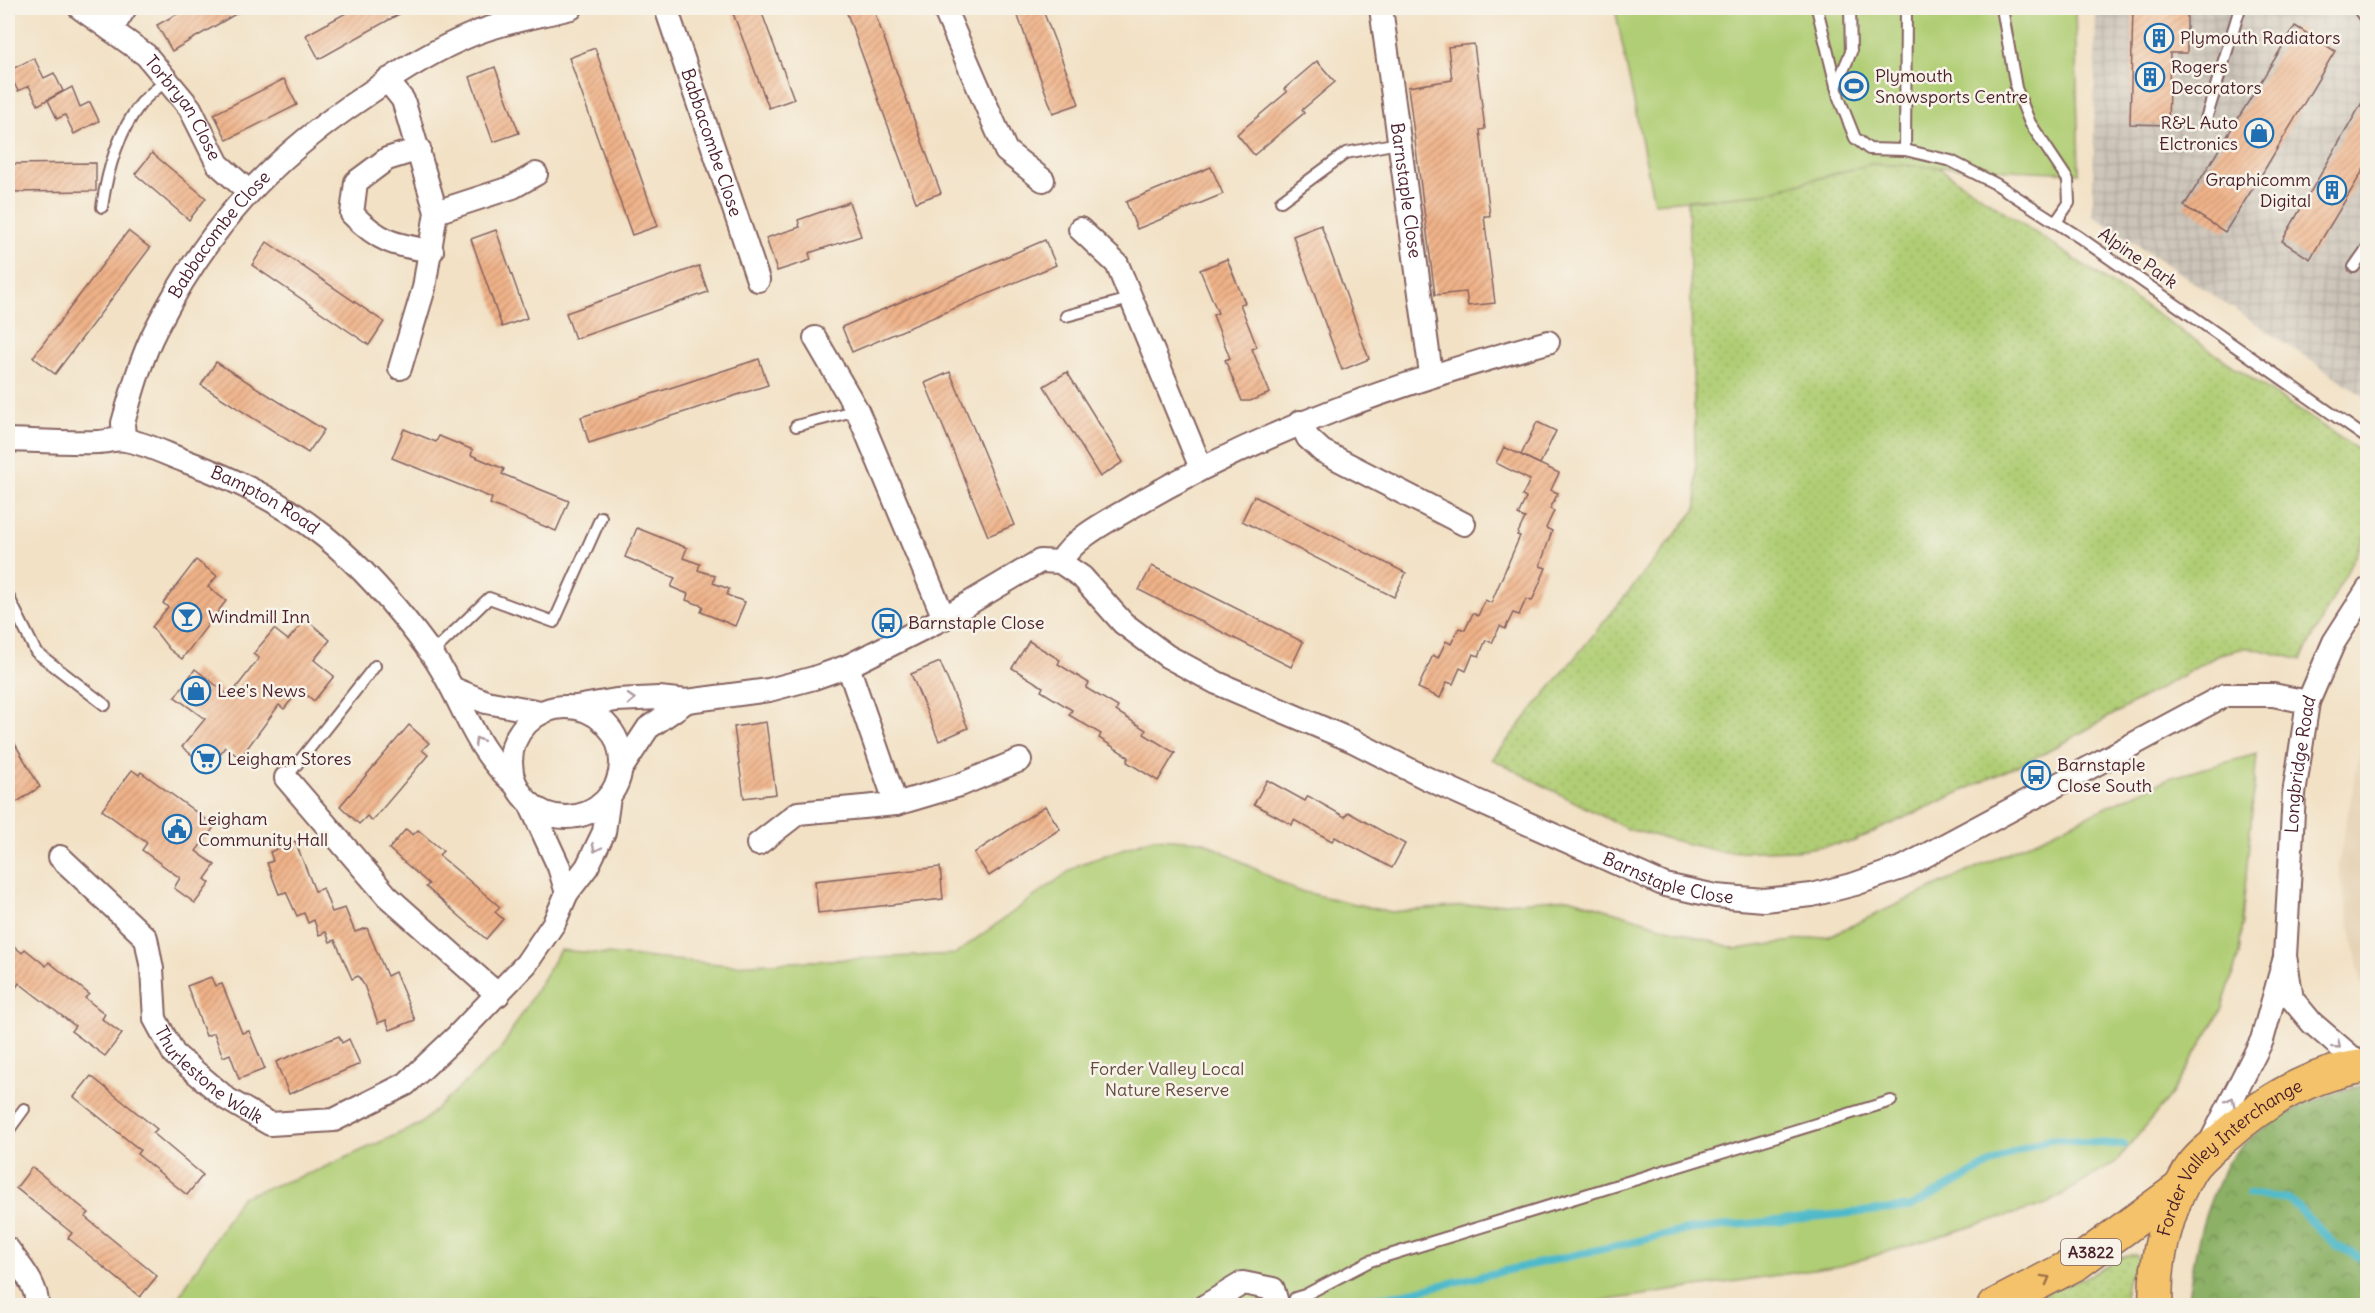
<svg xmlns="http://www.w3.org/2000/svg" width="2375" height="1313" font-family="Delius,sans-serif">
<defs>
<pattern id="industrial-grid" width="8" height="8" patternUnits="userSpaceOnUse" patternTransform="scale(1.5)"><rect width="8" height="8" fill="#cbc3b8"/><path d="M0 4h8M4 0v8" fill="none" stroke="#b0a79e"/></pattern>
<pattern id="grass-dots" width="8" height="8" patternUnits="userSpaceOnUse" patternTransform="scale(1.5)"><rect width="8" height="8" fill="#b0ce75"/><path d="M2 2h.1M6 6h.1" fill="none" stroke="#99b065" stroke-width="1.8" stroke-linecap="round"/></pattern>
<pattern id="forest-crowns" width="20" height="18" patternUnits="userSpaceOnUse" patternTransform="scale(1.5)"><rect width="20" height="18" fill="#8cb166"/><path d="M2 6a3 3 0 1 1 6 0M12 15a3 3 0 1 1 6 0" fill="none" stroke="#748f54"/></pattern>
<pattern id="building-hatch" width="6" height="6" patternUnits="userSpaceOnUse" patternTransform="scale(1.5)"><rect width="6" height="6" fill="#f0b389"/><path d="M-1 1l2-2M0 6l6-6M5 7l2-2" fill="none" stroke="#c49170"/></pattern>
</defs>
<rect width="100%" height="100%" fill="#f7f3e8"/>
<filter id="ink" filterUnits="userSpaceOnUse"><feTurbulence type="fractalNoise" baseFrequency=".0167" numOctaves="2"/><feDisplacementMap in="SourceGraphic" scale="12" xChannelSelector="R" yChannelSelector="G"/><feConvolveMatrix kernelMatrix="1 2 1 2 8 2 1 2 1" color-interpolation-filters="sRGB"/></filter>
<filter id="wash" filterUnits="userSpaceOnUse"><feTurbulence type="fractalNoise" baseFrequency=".008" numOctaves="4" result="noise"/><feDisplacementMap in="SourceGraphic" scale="24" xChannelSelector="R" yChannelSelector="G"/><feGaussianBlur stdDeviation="1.35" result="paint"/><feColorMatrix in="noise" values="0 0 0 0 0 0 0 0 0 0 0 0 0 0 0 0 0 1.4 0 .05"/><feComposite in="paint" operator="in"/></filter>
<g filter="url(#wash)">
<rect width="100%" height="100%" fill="#f2e1c5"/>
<polygon fill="#e5d1b4" points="2367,714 2368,990 2363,991 2338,866"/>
<polygon fill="url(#industrial-grid)" points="2096,8 2367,8 2367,398 2093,215"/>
<g fill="url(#grass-dots)" stroke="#7d7650" stroke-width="1.5">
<polygon points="1870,164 1938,167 2367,456 2367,533 2301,660 2249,647 2220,654 2047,752 1852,842 1796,850 1722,852 1627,829 1492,759 1697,508 1688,201 1761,194"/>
<path d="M2126,1255H2136L2140,1261C2128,1276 2122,1285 2127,1305C2101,1305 2063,1311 2042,1295L2094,1273Z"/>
</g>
<path fill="url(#forest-crowns)" stroke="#6b6848" stroke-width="1.5" d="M2367,1084V1305H2187C2193,1263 2199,1224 2217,1185C2221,1178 2224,1167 2229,1161C2263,1118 2316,1096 2367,1084Z"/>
<g fill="#b0ce75" stroke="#7d7650" stroke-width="1.5">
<polygon points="1615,8 2075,8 2079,173 1870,164 1761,194 1654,203"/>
<polygon points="2257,754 2239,955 2221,1011 2171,1095 2116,1162 2047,1204 1840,1266 1569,1306 173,1306 241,1197 316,1171 420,1124 501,1049 560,950 731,965 955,954 1078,865 1153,838 1203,841 1295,890 1390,912 1569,898 1737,949 1829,936 2169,778"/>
</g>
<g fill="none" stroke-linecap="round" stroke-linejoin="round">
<g stroke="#4eb9ca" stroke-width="8">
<polyline points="2249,1194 2289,1199 2335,1245 2368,1261"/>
<polyline points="1349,1300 1388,1297 1687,1230 1910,1207 2009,1154 2049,1139 2124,1145"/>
<polyline points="1161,1306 1174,1304"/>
</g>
</g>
<g id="blocks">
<g fill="url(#building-hatch)">
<polygon points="188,8 246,8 172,51 157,25"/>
<polygon points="355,8 410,8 319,59 306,35"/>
<polygon points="731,8 760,8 794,99 769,108"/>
<polygon points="845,8 873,8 941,193 916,202"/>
<polygon points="1015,8 1042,8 1079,104 1053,113"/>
<polygon points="2133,8 2187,8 2187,53 2170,53 2168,125 2130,124"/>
<polygon points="2295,26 2335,51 2262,174 2225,232 2184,206"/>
<polygon points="1474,44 1485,129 1480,130 1490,216 1484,216 1495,303 1468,306 1466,292 1435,295 1408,87 1452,80 1448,47"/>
<polygon points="595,48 658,226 632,235 569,58"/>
<polygon points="34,58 44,78 54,73 63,91 38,105 29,86 18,91 8,71"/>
<polygon points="1317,61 1335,82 1302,110 1304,113 1254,155 1237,134 1287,92 1284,89"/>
<polygon points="495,67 519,133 493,142 470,77"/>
<polygon points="284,79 297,105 227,140 214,114"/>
<polygon points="72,87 80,107 90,102 99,121 74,134 65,115 57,119 48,100"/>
<polygon points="2367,94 2367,164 2310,259 2282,241"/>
<polygon points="152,153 206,198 189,220 135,174"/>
<polygon points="96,163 96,191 8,192 8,164"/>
<polygon points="1211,167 1223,194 1137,229 1126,202"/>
<polygon points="849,202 861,236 809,253 811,260 777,271 766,238 800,227 798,220"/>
<polygon points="1321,225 1369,359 1342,370 1293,236"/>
<polygon points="496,230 527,318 502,327 471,239"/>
<polygon points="128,231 150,248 55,374 33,357"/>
<polygon points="1045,240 1056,265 852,352 842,327"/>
<polygon points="267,242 384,322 369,345 252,265"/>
<polygon points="1227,259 1245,303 1240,304 1257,347 1252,349 1270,393 1250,401 1242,401 1225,360 1230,358 1213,315 1218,313 1200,270"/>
<polygon points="699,266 708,292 575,339 566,313"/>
<polygon points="759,359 768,385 589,443 581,417"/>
<polygon points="216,362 324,430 308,453 201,385"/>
<polygon points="950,372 1014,525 988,536 925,383"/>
<polygon points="1067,372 1123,462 1100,477 1044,386"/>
<polygon points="1537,422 1556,431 1540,464 1521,455"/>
<polygon points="404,429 436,442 439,436 473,450 471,455 504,469 502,474 569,501 556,531 490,504 492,498 392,458"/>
<polygon points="1504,447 1559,473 1551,490 1558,493 1550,509 1554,511 1546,528 1552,531 1540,566 1546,568 1532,601 1526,599 1519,615 1513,613 1505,629 1500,626 1492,643 1486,640 1479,656 1473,654 1466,671 1460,668 1453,684 1447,682 1440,698 1418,688 1433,655 1438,658 1446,641 1451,644 1459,628 1465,630 1473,613 1478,616 1485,600 1491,603 1520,536 1517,535 1525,518 1518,515 1526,498 1522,496 1530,480 1496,463"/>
<polygon points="1254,496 1406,573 1394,597 1242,521"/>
<polygon points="637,528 687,548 683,558 700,564 698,570 715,576 713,583 729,589 727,595 745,602 735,626 701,612 703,606 686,600 688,594 671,587 675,578 625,557"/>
<polygon points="196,560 217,576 208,587 226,601 182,659 169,649 152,627 168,607 163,603"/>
<polygon points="1152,566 1303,642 1291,667 1139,590"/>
<polygon points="306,619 330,640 314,660 334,676 314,701 300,689 284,709 279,705 240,758 225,747 209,769 182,747 205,719 175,697 195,669 230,696 259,658 253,654 274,629 288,640"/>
<polygon points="1029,641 1060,660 1058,664 1089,683 1086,688 1118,707 1116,711 1146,730 1144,734 1175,753 1158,781 1127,762 1129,757 1099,738 1101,734 1069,715 1072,710 1041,691 1043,687 1012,668"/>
<polygon points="940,662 968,728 939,741 911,674"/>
<polygon points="766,722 776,794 744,798 734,727"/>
<polygon points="409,725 429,743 422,750 428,755 372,821 367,816 359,824 340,806"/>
<polygon points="8,732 40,787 17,802 8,787"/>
<polygon points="132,770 139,775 141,772 215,826 196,851 215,865 205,879 210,883 195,903 174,888 180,878 142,850 147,843 102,810"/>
<polygon points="1267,780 1305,801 1308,796 1345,817 1348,812 1405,844 1392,868 1335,837 1332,841 1294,820 1292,825 1254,804"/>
<polygon points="1045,806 1060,829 989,876 974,853"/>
<polygon points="406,829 413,835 418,830 443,851 439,855 500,907 495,912 503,919 486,939 426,887 429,884 389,849"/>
<polygon points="295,841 315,891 323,888 332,912 345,908 355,932 367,928 387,976 395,972 415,1020 390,1030 386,1020 378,1023 364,985 358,976 352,979 335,940 330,942 326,932 319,935 314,920 308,923 304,913 297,916 286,892 279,894 267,863 273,861 270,852"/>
<polygon points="940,867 943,899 818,913 815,881"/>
<polygon points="8,941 22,953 25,949 46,966 49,962 89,994 85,998 105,1014 102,1019 122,1034 105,1056 71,1031 75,1026 19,983 8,999"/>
<polygon points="211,977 215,986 222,984 242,1033 249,1031 265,1069 239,1079 230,1054 223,1057 214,1033 206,1036 187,986"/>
<polygon points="339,1036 342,1043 349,1039 360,1064 289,1094 276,1062"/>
<polygon points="91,1076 157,1129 153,1133 203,1175 187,1195 137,1154 140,1150 74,1097"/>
<polygon points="32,1167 89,1213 85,1217 157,1276 140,1297 68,1238 72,1233 16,1188"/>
</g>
</g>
</g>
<g filter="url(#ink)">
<use href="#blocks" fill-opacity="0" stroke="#856361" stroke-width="1.5"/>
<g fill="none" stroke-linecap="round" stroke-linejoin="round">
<g stroke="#856361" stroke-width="14">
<g id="lane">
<polyline points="1817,8 1839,98 1855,138 1869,149 1905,150 1951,161 1996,184 2079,237 2368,439"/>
<polyline points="2002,8 2016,88 2030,123 2068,180 2069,203 2056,222"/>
<polyline points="1836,87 1851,52 1850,8"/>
<polyline points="2206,119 2240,8"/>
<polyline points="1905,150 1906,8"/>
<polyline points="1281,201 1346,153 1398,143"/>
<path d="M102,207C107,172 117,135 139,106C146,96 158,88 167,80"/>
<polyline points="2354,267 2368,247"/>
<polyline points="1066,316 1130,299"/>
<polyline points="796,426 857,410"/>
<polyline points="8,596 36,652 105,705"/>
<polyline points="431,654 489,598 554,622 601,517"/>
<polyline points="286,778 375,666"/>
<polyline points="8,1131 24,1109"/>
<polyline points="1292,1306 1295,1298 1305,1295 1370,1261 1891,1101"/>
</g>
</g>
<g stroke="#856361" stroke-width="26">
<g id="street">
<path id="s1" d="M80,8L146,55L190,108L218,164L248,191"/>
<path id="s2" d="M666,8L758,280"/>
<polyline points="944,8 1006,151 1043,180"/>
<path id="s3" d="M1381,8L1431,374"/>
<polyline points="2365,8 2368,12"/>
<polyline points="111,30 125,8"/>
<polyline points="387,80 403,100 436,212 424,288 400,368"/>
<path d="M419,149L387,159L356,182L352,214C380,242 394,245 432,251"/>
<polyline points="436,212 513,187 536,174"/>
<polyline points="1080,229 1117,264 1201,468"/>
<polyline points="815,338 857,410 944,618"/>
<polyline points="1300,422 1308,438 1322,451 1464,524"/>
<path id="s4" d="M124,439L123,423C132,392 141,358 156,329C208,227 270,159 365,96C399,72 432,51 471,35C502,22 539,16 571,8"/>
<path id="s5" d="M8,440C38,441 68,443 98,442C107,442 117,438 125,440C145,443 166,454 185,461C299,502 360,556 431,653C464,699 470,746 516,785"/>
<path d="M1060,562C1077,535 1109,521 1135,505C1267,428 1402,382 1548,342"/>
<polyline points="848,666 896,804"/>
<polyline points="454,689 486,702 541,712"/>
<circle cx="566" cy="762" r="55"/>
<path id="s6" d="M576,707L616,700L659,698L687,701L769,690L814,678L848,666L944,618L1040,561L1060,562L1082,577L1123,623L1167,656L1217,683L1353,741L1426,778L1665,885L1716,896L1764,900L1812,895L1855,884L1904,867L2225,695H2273L2308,702"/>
<polyline points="621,769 648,728 687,701"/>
<polyline points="286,778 387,896 498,995"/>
<polyline points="530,804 559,867 567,893"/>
<polyline points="758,844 798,813 896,804 960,785 1020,760"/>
<path id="s7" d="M60,857L146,938L152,969L155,1019L174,1054L227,1099L270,1124L334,1120L406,1084L455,1038L526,964L554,923L567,893L587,867L604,832L609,797"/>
<path id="s8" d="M2362,1066L2312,1023L2292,999L2285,956L2294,794L2308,702L2334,642L2368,589"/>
<polyline points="2211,1141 2262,1040 2284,961"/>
<path d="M8,1249C19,1265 38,1285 37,1306"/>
<polyline points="1205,1306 1243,1283 1273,1289 1278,1306"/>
</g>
</g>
<g stroke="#856361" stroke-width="36">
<g id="primary">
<polyline points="1994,1306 2077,1263 2181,1187"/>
<path id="s9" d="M2156,1306C2154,1261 2167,1208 2190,1170C2198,1157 2212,1147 2223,1138C2264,1101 2311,1072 2368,1066"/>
</g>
</g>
<use href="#lane" stroke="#fff" stroke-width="10"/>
<use href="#street" stroke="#fff" stroke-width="22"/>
<use href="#primary" stroke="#f3c26a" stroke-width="33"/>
</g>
<defs><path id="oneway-chevron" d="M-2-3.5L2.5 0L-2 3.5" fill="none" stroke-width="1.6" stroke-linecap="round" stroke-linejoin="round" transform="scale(1.5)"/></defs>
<g stroke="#ae9aa0">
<use href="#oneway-chevron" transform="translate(631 699) rotate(-3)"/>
<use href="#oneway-chevron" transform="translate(478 741) rotate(-122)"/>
<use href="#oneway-chevron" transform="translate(596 848) rotate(115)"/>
<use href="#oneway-chevron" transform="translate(2337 1045) rotate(41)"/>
<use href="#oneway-chevron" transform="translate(2231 1101) rotate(-63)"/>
</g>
<use stroke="#9e704a" href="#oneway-chevron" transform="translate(2046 1279) rotate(-29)"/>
</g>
<defs>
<g id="building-ring" transform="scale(1.5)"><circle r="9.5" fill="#f7f3e8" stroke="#1f6fb2" stroke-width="1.5"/><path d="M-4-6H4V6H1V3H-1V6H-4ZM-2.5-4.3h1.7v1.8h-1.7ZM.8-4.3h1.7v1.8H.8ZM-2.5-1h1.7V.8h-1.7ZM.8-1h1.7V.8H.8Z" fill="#1f6fb2"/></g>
<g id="stadium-ring" transform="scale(1.5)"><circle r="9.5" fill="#f7f3e8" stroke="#1f6fb2" stroke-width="1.5"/><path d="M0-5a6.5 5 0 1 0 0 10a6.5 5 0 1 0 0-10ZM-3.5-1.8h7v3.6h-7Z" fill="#1f6fb2"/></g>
<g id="shop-ring" transform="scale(1.5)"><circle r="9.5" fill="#f7f3e8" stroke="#1f6fb2" stroke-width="1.5"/><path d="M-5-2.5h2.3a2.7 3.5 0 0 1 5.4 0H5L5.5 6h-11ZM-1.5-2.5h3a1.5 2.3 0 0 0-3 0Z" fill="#1f6fb2"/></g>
<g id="bar-ring" transform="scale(1.5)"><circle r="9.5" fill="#f7f3e8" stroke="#1f6fb2" stroke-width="1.5"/><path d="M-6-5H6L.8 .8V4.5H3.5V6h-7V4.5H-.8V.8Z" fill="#1f6fb2"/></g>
<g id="bus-ring" transform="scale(1.5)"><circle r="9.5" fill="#f7f3e8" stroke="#1f6fb2" stroke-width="1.5"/><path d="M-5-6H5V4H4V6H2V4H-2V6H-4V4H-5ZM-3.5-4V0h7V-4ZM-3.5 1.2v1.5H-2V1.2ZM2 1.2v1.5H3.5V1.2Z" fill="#1f6fb2"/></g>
<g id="supermarket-ring" transform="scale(1.5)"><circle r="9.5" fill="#f7f3e8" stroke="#1f6fb2" stroke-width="1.5"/><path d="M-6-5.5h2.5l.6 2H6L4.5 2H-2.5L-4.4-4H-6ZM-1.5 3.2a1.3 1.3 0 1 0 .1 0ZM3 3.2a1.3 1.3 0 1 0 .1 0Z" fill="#1f6fb2"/></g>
<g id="civic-ring" transform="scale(1.5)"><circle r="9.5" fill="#f7f3e8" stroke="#1f6fb2" stroke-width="1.5"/><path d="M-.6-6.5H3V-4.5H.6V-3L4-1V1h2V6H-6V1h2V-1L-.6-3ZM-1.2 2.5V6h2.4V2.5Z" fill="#1f6fb2"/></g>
</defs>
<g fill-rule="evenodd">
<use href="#building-ring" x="2159" y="38"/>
<use href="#building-ring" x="2150" y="77"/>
<use href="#stadium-ring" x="1854" y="86"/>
<use href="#shop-ring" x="2259" y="133"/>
<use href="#building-ring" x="2332" y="190"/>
<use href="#bar-ring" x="187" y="617"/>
<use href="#bus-ring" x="887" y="623"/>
<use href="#shop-ring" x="196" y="691"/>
<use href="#supermarket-ring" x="206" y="759"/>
<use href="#bus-ring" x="2036" y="775"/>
<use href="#civic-ring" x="177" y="829"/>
</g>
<g text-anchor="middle" stroke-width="5" stroke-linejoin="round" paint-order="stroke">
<rect fill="#f7f3e8" stroke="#7e5f64" stroke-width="1.5" x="2061" y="1239" width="60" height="26" rx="4.5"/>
<g font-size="16" font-weight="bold" fill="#4a1f2b">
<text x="2091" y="1258">A3822</text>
</g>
<g font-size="18" fill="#4a1f2b" stroke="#f7f3e8" text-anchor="start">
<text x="2180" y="44">Plymouth Radiators</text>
<text x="2171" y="73">Rogers<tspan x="2171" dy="21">Decorators</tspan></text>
<text x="1875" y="82">Plymouth<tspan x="1875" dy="21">Snowsports Centre</tspan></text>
<text x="2238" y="129" text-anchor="end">R&amp;L Auto<tspan x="2238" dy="21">Elctronics</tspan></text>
<text x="2311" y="186" text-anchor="end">Graphicomm<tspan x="2311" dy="21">Digital</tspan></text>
<text x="208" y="623">Windmill Inn</text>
<text x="908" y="629">Barnstaple Close</text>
<text x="217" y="697">Lee's News</text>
<text x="227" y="765">Leigham Stores</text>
<text x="2057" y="771">Barnstaple<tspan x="2057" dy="21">Close South</tspan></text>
<text x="198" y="825">Leigham<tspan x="198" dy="21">Community Hall</tspan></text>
</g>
<g font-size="18" fill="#4a1f2b" stroke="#f7f3e8">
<text dy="6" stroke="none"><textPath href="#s1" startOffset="146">Torbryan Close</textPath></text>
<text dy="6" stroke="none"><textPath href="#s2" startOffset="142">Babbacombe Close</textPath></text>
<text dy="6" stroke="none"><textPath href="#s3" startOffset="184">Barnstaple Close</textPath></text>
<text dy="6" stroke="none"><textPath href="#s4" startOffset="230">Babbacombe Close</textPath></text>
<text transform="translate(2138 258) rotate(35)" y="6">Alpine Park</text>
<text dy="6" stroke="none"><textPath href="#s5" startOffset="270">Bampton Road</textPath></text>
<text dy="6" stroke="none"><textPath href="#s8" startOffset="333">Longbridge Road</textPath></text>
<text dy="6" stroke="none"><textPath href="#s6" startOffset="1209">Barnstaple Close</textPath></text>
<text dy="6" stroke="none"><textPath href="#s7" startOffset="279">Thurlestone Walk</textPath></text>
<text dy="6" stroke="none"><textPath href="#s9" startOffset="177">Forder Valley Interchange</textPath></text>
</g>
<g font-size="18" fill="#644b3e" stroke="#f7f3e8">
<text x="1167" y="1075">Forder Valley Local<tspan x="1167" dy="21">Nature Reserve</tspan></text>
</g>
</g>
<rect width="2375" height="1313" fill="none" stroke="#f7f3e8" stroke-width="30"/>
</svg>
